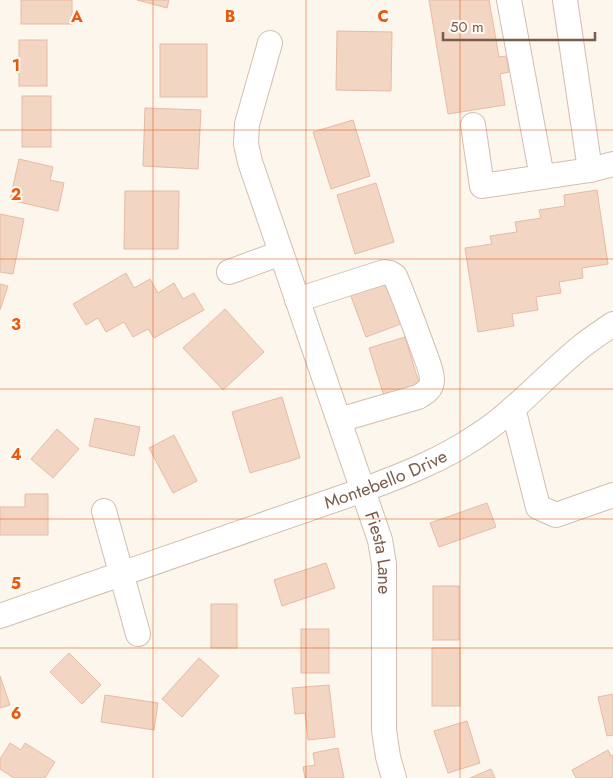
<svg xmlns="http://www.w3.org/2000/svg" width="613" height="778" font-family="Jost,sans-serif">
<rect width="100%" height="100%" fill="#fdf6ec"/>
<g fill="#f3d5c3" stroke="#e6bba3">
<rect x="21" y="0" width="51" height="24"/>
<polygon points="137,0 169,0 167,8"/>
<polygon points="429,0 489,0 499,57 506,56 509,72 500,74 505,105 448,114"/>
<polygon points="337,31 392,32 391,91 336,90"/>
<rect x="19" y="40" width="28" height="46"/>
<rect x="160" y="44" width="47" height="53"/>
<rect x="22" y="96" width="29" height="51"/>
<polygon points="145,108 201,110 198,169 143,166"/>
<polygon points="353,120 370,176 331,189 313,132"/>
<polygon points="19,159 53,167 50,180 64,183 58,211 10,200"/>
<polygon points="376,183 394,242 355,254 337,195"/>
<polygon points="597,190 608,264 582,268 583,278 559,282 561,293 536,297 538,310 512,314 514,326 478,332 465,248 492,244 490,236 517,232 515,222 541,218 539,210 565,206 564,195"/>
<polygon points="125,191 179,191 178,249 124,249"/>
<polygon points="0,214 24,219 13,274 0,272"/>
<polygon points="126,273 134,288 150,279 158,293 174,283 183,299 194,293 204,310 154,338 148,329 133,337 124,322 106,332 98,318 86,325 73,304"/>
<polygon points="384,278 401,324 366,337 349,291"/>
<polygon points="0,284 8,286 0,310"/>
<polygon points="225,309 264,352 223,390 183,348"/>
<polygon points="405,337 420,386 384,396 369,348"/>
<polygon points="282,397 300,458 250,473 232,412"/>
<polygon points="95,418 140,427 134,456 89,446"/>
<polygon points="57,429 79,449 53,478 31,459"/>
<polygon points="174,435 197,481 173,493 149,448"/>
<polygon points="25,494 48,494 48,535 0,535 0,507 25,507"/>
<polygon points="487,503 496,527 439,547 430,523"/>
<polygon points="326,563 335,588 282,606 274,580"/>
<rect x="433" y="586" width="26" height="54"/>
<rect x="211" y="604" width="26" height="44"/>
<rect x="301" y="629" width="28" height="44"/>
<rect x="432" y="648" width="28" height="58"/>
<polygon points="69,653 101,685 82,704 50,672"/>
<polygon points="199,658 219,676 182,717 162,699"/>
<polygon points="0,676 10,705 0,708"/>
<polygon points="329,685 335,737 308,740 305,713 295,714 292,688"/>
<polygon points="613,694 613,735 607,736 598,697"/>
<polygon points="105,695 158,703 154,730 101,722"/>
<polygon points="467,721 480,763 448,773 434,731"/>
<polygon points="10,743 21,750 25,743 55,762 45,778 14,778 0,769 0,759"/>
<polygon points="338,748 344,778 305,778 303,767 315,765 313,753"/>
<polygon points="608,750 611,756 613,755 613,778 576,778 572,770"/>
<polygon points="491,769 495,778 470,778"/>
</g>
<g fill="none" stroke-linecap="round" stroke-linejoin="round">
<g stroke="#d1beb0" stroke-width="26">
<g id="minor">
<polyline points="509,0 542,177"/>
<polyline points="565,0 590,170 613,164"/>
<path id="s1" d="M270,43L247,124L246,144L250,162L380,540L384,564V730L388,757L394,778"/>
<polyline points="473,125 482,186 590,170"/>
<polyline points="229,272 281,253"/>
<path d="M297,300L384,272L390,273L395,276C405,300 414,324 423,349C426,358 432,370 432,380C432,389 425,393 418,397L339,420"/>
<polyline points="513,408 538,507 556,515 613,495"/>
<polyline points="104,511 138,634"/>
<path id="s2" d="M0,616L363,490C403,475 442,460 477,436C516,411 546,375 582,346C592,338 603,331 613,324"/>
</g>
</g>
<use href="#minor" stroke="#fff" stroke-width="24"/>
</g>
<path fill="none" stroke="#e8590c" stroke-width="1" stroke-opacity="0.55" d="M153,0V778M306,0V778M460,0V778M0,130H613M0,259H613M0,389H613M0,519H613M0,648H613"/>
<g text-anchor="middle" stroke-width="4" stroke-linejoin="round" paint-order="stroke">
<g font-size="18" fill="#7a5c4d" stroke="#fffaf3">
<text dy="6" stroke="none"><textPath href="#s2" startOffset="409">Montebello Drive</textPath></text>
<text dy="6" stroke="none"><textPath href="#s1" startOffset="535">Fiesta Lane</textPath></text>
</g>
</g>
<g font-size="16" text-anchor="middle" font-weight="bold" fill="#e8590c" stroke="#fffaf3" stroke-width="4" stroke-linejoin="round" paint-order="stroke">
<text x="77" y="22">A</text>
<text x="230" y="22">B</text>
<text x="383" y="22">C</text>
<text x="16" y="71">1</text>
<text x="16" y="200">2</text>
<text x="16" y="330">3</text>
<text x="16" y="460">4</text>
<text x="16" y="589">5</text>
<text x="16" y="719">6</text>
</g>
<path d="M443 32v8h152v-8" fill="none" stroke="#7a5c4d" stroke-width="2.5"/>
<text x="450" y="32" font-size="15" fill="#7a5c4d" stroke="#fffaf3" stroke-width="4" paint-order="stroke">50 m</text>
</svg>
